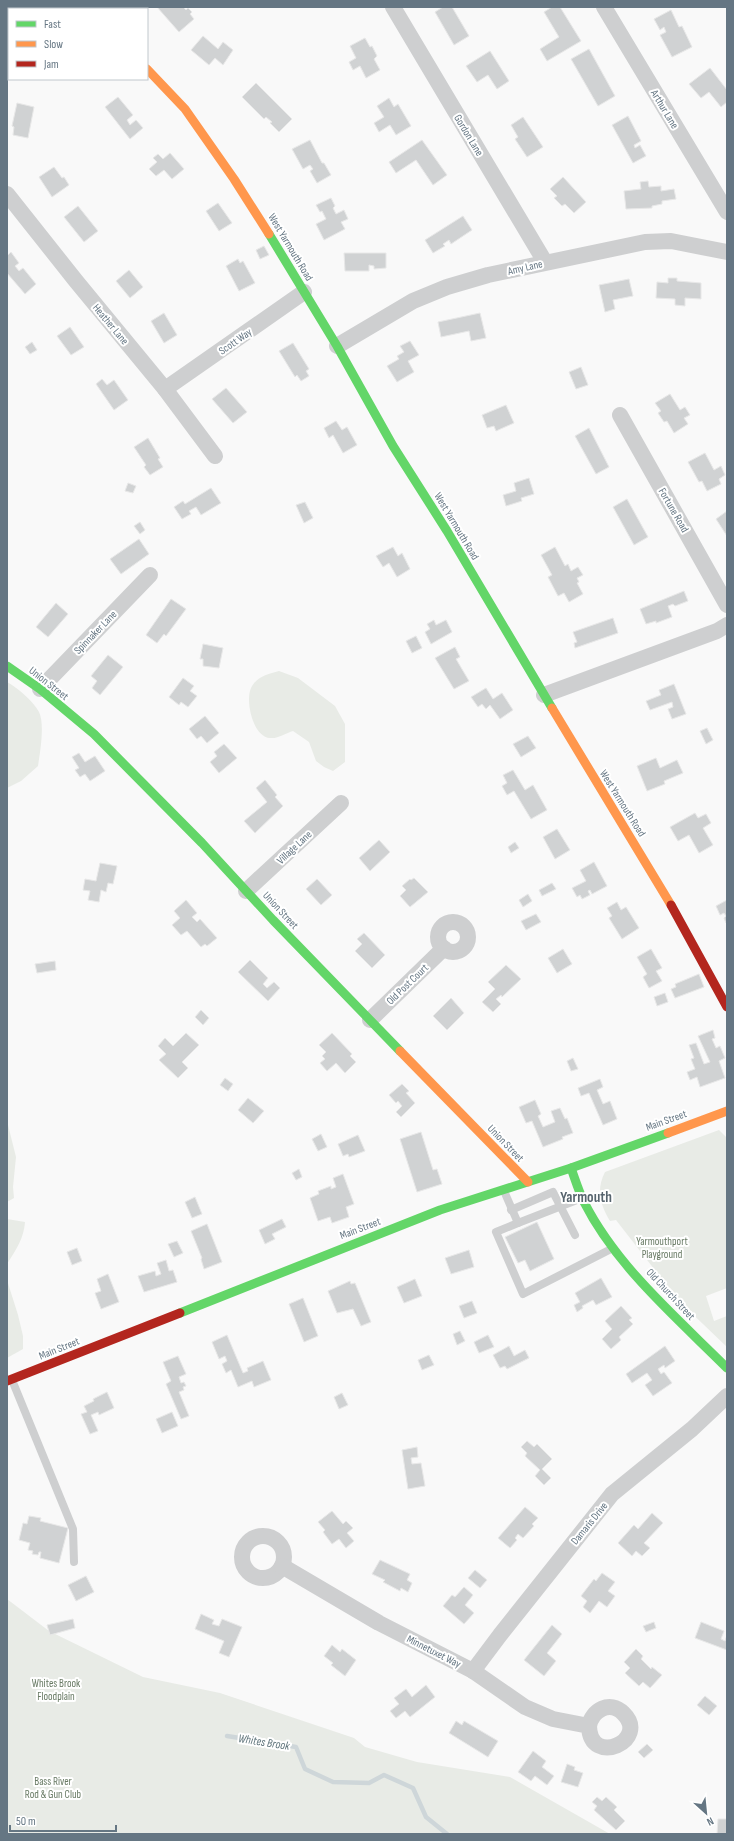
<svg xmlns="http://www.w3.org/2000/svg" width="734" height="1841" font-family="'Sofia Sans Condensed',sans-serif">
<rect width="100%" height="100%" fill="#f9f9f9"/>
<g fill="#e8ebe6">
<path d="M279,671L298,678L335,706L345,724V762L333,771L324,767L316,761L309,742L293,731C286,733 278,739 270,738C253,737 245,701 251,688C256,677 268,674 279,671Z"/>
<path d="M7,682C18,688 33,701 39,712C45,724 40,753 38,766L21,781L7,788Z"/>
<polygon points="7,1121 16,1157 13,1187 14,1198 7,1202"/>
<path d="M719,1130L727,1138V1288L706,1296L714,1321L727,1316V1347L679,1301L616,1220L610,1221C600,1204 596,1190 605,1172Z"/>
<path d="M7,1219L25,1222C24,1238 16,1250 7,1264Z"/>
<polygon points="7,1280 18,1315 23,1336 23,1349 7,1358"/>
<polygon points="7,1599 49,1631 143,1677 220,1693 354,1738 365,1747 417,1762 510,1777 610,1834 7,1834"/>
</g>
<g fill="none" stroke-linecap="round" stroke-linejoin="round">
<polyline stroke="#ced6d9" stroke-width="4.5" points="227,1736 296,1747 305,1769 333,1782 369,1783 384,1775 413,1788 426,1817 447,1834"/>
</g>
<g fill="#d0d2d3" stroke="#e8e8e8">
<polygon points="157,7 183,7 186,10 188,8 192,12 190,14 194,19 179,32"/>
<polygon points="443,7 452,7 469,36 454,45 435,12"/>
<polygon points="552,7 560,7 581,41 547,61 540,49 559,37 544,12"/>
<polygon points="671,10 679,27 682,26 692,47 672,57 660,35 666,32 664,27 660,30 654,19"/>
<polygon points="203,36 218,49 223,42 233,50 223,65 215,58 209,65 191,50"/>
<polygon points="365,38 370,47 372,46 377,56 374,59 380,70 366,78 360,66 353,70 349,62 356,58 350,46"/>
<polygon points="589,49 615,96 598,106 571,59"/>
<polygon points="490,51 509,81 497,89 488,75 477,82 466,66"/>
<polygon points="710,68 727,90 727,102 721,107 709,92 701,98 689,84"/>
<polygon points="256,83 292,119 279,132 270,123 272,122 266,117 264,119 242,97"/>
<polygon points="118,97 133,115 127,120 130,125 136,120 143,128 130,139 105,107"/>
<polygon points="389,98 394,107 398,104 411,126 396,135 390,125 379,132 374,123 384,117 377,106"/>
<polygon points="17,103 34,107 28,138 13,135 14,127 12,126"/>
<polygon points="628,116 641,141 634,145 635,148 640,145 646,156 633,163 612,125"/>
<polygon points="523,117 543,147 527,157 515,139 518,137 511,125"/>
<polygon points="310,140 322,163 324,163 331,175 317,183 310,171 313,169 310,165 303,169 292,149"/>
<polygon points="422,140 447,175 433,185 416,160 396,173 389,162"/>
<polygon points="170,153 184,169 172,179 164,170 156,176 149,169 157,162 153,158 158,154 163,159"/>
<polygon points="54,167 62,178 64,177 69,185 52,197 39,177"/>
<polygon points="563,177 586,202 574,213 565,204 562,206 554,198 557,196 550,189"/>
<polygon points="648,181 649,187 661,186 661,191 674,189 676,199 662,201 662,204 652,206 652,208 626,209 624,191 641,189 640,182"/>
<polygon points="331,198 335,206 333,208 336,214 344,210 348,219 341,222 345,229 324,240 316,224 326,219 322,211 320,212 316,205"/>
<polygon points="218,203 232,223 219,231 206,211"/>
<polygon points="78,206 98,231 84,242 64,217"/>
<polygon points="463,216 472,230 451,244 449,240 443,244 445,246 433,253 425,240"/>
<polygon points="264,246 269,255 260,259 256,250"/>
<polygon points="11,252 19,263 15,266 19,271 23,268 36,284 25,294 7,273 7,256"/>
<polygon points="344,253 386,253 386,268 374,269 374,266 369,265 369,271 345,271"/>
<polygon points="238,259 240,263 243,261 255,283 239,291 226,266"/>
<polygon points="129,270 143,287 130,298 116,281"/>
<polygon points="668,278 677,278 677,281 701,283 701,299 685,298 685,306 675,305 675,299 656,298 657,282 668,283"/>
<polygon points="629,279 633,296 613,300 615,309 605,312 599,285"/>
<polygon points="164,313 177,335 164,343 151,321"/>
<polygon points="480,313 486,338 471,341 469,331 441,337 438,322"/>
<polygon points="70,327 84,347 71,355 57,336"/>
<polygon points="410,341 419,355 408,361 414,372 397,382 387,366 399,359 397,356 404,352 400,346"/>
<polygon points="32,342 37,350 30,354 25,347"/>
<polygon points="293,343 309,369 306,371 309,376 301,381 297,375 295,377 279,351"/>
<polygon points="581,367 588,385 576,389 569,372"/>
<polygon points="102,379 107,385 114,380 128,400 114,410 96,384"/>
<polygon points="226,388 247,412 233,423 212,399"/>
<polygon points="670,394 680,410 685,407 690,415 684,418 688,424 674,433 667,421 664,422 658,413 661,411 655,403"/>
<polygon points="506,405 514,423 496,431 494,426 487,428 482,415"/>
<polygon points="336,421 342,430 347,427 357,445 343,453 333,435 329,438 324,428"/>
<polygon points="589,428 609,467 596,474 575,436"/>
<polygon points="148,438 160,458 158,459 163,467 150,475 144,467 146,465 134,447"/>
<polygon points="705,453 714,470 721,466 725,475 719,479 721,484 707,491 702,481 699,482 688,462"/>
<polygon points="529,478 534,494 521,498 522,501 506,506 503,495 516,491 514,483"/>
<polygon points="128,483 136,486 133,493 125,491"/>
<polygon points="211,488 221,503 201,515 196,507 189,511 191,514 182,519 174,507 183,501 185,504"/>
<polygon points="627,499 648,537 634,545 613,507"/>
<polygon points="305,502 313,518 304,523 296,505"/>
<polygon points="727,511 727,536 716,519"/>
<polygon points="140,522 145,530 140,534 134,526"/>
<polygon points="139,539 149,554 121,574 110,559"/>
<polygon points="393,547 398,556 402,553 410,569 397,577 389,563 383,567 376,556"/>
<polygon points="555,547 565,566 568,564 571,571 578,567 583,575 577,578 579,582 577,583 583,594 569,602 564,593 558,596 548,577 552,575 541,555"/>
<polygon points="684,591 688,601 675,606 673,604 668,606 672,617 656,623 656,621 646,624 640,609"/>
<polygon points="171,599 186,609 166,636 164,634 157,643 146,635"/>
<polygon points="56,603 68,614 48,637 36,627"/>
<polygon points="613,618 618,633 575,648 574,643 577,642 573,632"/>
<polygon points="434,620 436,625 446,620 452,632 431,644 425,632 430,629 427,624"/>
<polygon points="416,636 422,648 412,653 406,641"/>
<polygon points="203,644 223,648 219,668 203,666 203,659 200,659"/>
<polygon points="455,647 460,657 456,659 469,681 454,689 435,658"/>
<polygon points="108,655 123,667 100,695 92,688 97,681 91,676"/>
<polygon points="183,678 194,686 190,691 197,696 188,707 181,702 179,705 169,697"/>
<polygon points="674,684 686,714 672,719 668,709 673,707 672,702 650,710 646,701 661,695 659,690"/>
<polygon points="486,688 493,699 502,693 513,710 500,719 490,705 486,709 482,704 478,707 471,697"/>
<polygon points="205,716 219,733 207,743 201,736 197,739 189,729"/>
<polygon points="707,728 713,740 706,744 700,731"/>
<polygon points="528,736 536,748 521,757 513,744"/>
<polygon points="224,744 237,758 219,773 210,762 217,756 214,752"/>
<polygon points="79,753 85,762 95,756 105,771 90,781 85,774 80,777 75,770 79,768 72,757"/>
<polygon points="656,758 660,768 677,760 683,773 664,781 665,784 647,791 637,766"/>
<polygon points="513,770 525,790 533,785 547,810 531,819 514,791 507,795 502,786 507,783 503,775"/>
<polygon points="265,780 277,795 275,797 283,806 255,833 244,821 267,802 256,788"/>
<polygon points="695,813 698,818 706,814 711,823 703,828 713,845 699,853 689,835 678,841 670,827"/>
<polygon points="557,829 570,850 555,859 543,837"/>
<polygon points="379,840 390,852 370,871 359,858"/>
<polygon points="515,842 519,848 511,853 508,847"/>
<polygon points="594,862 607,886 592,894 590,890 588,891 590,895 582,899 580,895 577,897 572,888 586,881 580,870"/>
<polygon points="100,863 117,866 113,884 108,883 106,892 101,890 99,902 88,900 90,891 83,890 85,879 96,881"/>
<polygon points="414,878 428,892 410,907 400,896 406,890 402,886 410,879 411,880"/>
<polygon points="317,879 332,895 321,905 306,889"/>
<polygon points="552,883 556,889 542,896 539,890"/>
<polygon points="528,894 532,901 523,907 519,900"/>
<polygon points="186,900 197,913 192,917 197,922 200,919 217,938 207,946 205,944 201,947 187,931 181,935 172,925 180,918 174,911"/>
<polygon points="727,900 727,922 726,923 724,918 726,916 724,913 720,915 716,906"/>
<polygon points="617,902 621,910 626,907 639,928 622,939 609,918 612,916 607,908"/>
<polygon points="536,914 541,922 526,930 521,921"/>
<polygon points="364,933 385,955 372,968 355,951 362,944 357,939"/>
<polygon points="563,949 572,964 557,973 548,958"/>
<polygon points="651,949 662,968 656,971 662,981 649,988 643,977 647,974 637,957"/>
<polygon points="250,960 268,978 263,984 267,988 274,982 280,988 268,1001 238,972"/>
<polygon points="55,961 56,970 37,973 35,964"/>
<polygon points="506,965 521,979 502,997 501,995 496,999 501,1004 493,1012 482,1002 495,989 488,982"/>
<polygon points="699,974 704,987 675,998 671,989 676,987 675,984"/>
<polygon points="665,993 668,1002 657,1006 654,997"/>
<polygon points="451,998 464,1013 447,1030 433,1016"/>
<polygon points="201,1010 209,1018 203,1025 195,1017"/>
<polygon points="713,1030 715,1038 712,1039 716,1048 720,1046 725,1058 719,1061 725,1078 700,1087 697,1077 690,1080 687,1072 695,1069 691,1059 694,1058 689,1045 696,1043 704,1064 710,1062 698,1036"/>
<polygon points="186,1033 199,1045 182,1062 188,1068 178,1078 159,1060 166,1054 158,1046 165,1038 173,1046"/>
<polygon points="332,1033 352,1054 350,1056 356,1062 345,1073 336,1063 327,1071 320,1063 325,1059 322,1056 326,1052 319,1045"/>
<polygon points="573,1058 578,1069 571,1071 567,1061"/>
<polygon points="225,1078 233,1084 228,1091 220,1085"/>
<polygon points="600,1079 603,1087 597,1090 603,1104 610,1101 617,1119 603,1125 589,1093 581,1096 578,1088"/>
<polygon points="402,1084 409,1091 406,1093 415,1103 401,1117 396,1112 402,1106 398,1101 396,1103 389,1095"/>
<polygon points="248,1098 264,1111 253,1123 238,1110"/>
<polygon points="535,1100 541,1114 538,1116 543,1127 555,1122 551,1111 560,1108 565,1119 567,1118 573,1133 562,1137 563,1139 543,1147 532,1121 526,1123 519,1107"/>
<polygon points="421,1132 433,1170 437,1169 442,1184 417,1192 400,1139"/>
<polygon points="321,1134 327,1147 318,1151 312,1139"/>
<polygon points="358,1135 365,1151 349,1157 348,1154 343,1156 338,1144"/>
<polygon points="299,1169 302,1177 296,1180 292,1173"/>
<polygon points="343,1174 354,1204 346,1207 349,1217 332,1223 330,1217 318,1221 310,1198 319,1194 318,1191 331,1186 331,1189 336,1187 333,1178"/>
<polygon points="195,1197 202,1214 192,1218 185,1202"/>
<polygon points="282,1219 286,1227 272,1234 275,1239 265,1244 259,1230"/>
<polygon points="537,1222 554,1259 530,1271 525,1260 518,1263 505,1237"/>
<polygon points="207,1224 222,1262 204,1269 201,1259 202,1258 191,1231"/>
<polygon points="177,1241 183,1253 174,1257 168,1244"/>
<polygon points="77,1248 82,1261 72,1265 67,1252"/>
<polygon points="469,1250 474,1267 451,1274 445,1258"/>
<polygon points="166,1260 169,1271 173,1270 177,1282 144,1292 138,1276 155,1271 156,1276 161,1274 157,1263"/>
<polygon points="108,1274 119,1302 101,1309 95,1293 101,1291 97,1279"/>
<polygon points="601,1278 612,1297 596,1305 593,1300 582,1306 583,1308 577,1312 574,1305 580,1302 575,1293"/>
<polygon points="415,1279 422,1296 404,1303 397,1287"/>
<polygon points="350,1281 351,1284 355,1283 371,1322 361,1326 353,1309 337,1313 328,1291"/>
<polygon points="303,1298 318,1336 304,1342 289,1304"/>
<polygon points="472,1301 477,1313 464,1318 459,1306"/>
<polygon points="621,1306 632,1318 629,1320 633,1324 619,1337 621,1340 611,1349 602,1339 612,1329 605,1321"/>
<polygon points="460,1331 465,1341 457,1345 453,1334"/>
<polygon points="227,1335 243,1373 248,1371 247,1368 263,1361 271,1380 254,1387 252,1381 238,1387 231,1370 226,1373 222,1364 227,1361 225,1356 219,1359 212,1342"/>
<polygon points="488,1335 494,1347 479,1353 474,1342"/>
<polygon points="509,1346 514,1356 525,1350 529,1358 507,1369 505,1366 500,1368 493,1355"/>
<polygon points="665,1346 675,1361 665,1368 664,1365 658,1369 661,1374 664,1372 672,1383 653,1396 645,1385 652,1380 647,1373 632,1383 626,1374"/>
<polygon points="429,1355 434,1365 422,1370 418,1360"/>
<polygon points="178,1356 186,1374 179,1377 181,1383 184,1382 186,1386 183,1387 184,1390 179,1392 189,1416 181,1419 166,1384 171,1381 163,1362"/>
<polygon points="107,1392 114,1408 99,1415 98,1412 91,1415 98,1431 90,1434 81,1414 87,1412 84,1406 94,1401 93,1399"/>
<polygon points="342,1393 348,1405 339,1409 334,1397"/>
<polygon points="172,1412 178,1426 162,1433 156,1419"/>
<polygon points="527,1441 534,1447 537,1444 552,1459 542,1469 551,1478 544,1485 535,1476 540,1470 525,1456 527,1453 521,1447"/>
<polygon points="417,1447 418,1457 411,1458 412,1464 421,1463 425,1486 408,1489 402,1450"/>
<polygon points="525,1507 538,1518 532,1524 534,1526 523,1538 518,1534 515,1538 517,1540 510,1548 498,1538"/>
<polygon points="332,1511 343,1524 346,1521 353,1528 347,1533 354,1541 346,1548 339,1539 332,1544 323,1532 325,1530 318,1522"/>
<polygon points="652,1513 663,1523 644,1543 650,1548 642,1556 636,1551 632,1556 618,1543 634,1525 638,1529"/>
<polygon points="29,1516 41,1518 40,1521 68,1528 59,1563 40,1558 41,1552 39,1552 38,1555 32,1554 33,1551 28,1550 30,1543 19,1540 23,1523 27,1524"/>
<polygon points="380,1560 410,1574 407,1580 412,1583 408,1592 401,1588 400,1591 383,1582 385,1580 372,1574"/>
<polygon points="475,1570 487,1580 480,1588 468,1578"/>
<polygon points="602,1573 615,1582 608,1591 615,1596 607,1607 599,1601 590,1613 583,1607 587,1601 581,1596 594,1579 596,1581"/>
<polygon points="86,1576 94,1592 76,1601 68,1585"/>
<polygon points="464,1587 473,1595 465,1605 474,1613 464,1624 443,1606 452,1595 455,1597"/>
<polygon points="201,1614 214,1620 212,1624 219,1626 222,1619 242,1627 229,1657 219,1653 224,1641 195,1629"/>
<polygon points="73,1619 75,1628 50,1635 47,1625"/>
<polygon points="654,1622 656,1628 646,1632 643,1626"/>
<polygon points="701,1622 724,1631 721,1639 725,1641 727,1635 727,1650 695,1638"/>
<polygon points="552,1625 562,1634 547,1653 556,1661 544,1676 524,1660"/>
<polygon points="332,1645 340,1652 342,1649 356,1660 345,1676 331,1665 333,1663 324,1656"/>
<polygon points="636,1649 643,1656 641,1659 651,1669 652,1667 662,1675 650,1688 643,1682 639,1686 625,1673 630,1668 624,1662"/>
<polygon points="426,1685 435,1697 410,1717 405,1711 396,1718 390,1711 399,1704 394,1698 406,1689 412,1697"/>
<polygon points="705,1696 717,1706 709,1715 697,1705"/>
<polygon points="456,1721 462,1725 464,1721 498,1741 488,1757 449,1733"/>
<polygon points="647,1744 653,1750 644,1758 638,1752"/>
<polygon points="533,1751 546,1761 542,1767 554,1776 547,1785 535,1776 531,1781 518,1772"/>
<polygon points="567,1764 575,1767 574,1770 583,1773 578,1787 561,1782"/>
<polygon points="597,1797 602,1801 606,1797 617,1807 614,1810 625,1821 616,1830 594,1810 597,1806 592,1802"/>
<polygon points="718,1819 727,1819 727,1834 717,1834"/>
</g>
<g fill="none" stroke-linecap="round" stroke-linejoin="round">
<g stroke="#cecfd0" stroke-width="8">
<polyline points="504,1191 518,1223 582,1198"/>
<polyline points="511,1210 553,1192 575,1235"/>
<polyline points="518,1223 496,1232 523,1294 613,1248"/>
<polyline points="12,1380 73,1529 74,1562"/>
</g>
<g stroke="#cecfd0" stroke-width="16">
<polyline points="393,7 545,262"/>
<polyline points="604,7 727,212"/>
<polyline points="47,9 49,7"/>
<polyline points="7,56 9,54"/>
<polyline points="7,194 76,281 165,389 215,456"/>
<polyline points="337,346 413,301 447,287 488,275 645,242 671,241 727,252"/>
<polyline points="165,389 304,292"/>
<polyline points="620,415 727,605"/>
<polyline points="40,689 150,575"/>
<polyline points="544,695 717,631 727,625"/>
<polyline points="246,891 341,803"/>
<circle cx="453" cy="937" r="15"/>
<polyline points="370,1020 444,948"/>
<circle cx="263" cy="1557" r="21"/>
<path d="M282,1566L379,1623L473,1671L525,1707L553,1719L589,1726C592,1710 610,1700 623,1713C651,1740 590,1768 589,1726"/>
<polyline points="473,1671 500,1635 612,1494 692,1429 727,1396"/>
</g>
<g stroke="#63d668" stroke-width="9">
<polyline points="269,234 337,346 393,446 447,531 552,708"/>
<polyline points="7,666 40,689 94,734 202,843 273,920 400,1051"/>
<path d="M571,1168C575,1179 579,1192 584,1202C617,1267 676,1317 727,1368"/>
<polyline points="180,1313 440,1210 571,1168 668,1133"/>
</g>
<g stroke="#ff974d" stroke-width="9">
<polyline points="101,7 102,9"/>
<polyline points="147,69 185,109 234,179 269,234"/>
<polyline points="552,708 671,905"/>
<polyline points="400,1051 528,1182"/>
<polyline points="668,1133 727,1111"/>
</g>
<g stroke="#b3261e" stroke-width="9">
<polyline points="671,905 727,1007"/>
<polyline points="7,1381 180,1313"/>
</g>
</g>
<g text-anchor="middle" stroke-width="4" stroke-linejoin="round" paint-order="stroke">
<g font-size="11" fill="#657683" stroke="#fff">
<text transform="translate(665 109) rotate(59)" y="4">Arthur Lane</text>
<text transform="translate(469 135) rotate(59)" y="4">Gordon Lane</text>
<text transform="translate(291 247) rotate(59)" y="4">West Yarmouth Road</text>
<text transform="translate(525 267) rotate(-13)" y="4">Amy Lane</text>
<text transform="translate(111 324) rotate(50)" y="4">Heather Lane</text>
<text transform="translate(235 341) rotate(-35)" y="4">Scott Way</text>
<text transform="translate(674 510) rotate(60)" y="4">Fortune Road</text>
<text transform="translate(457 526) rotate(59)" y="4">West Yarmouth Road</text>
<text transform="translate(95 632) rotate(-46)" y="4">Spinnaker Lane</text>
<text transform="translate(49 683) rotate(38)" y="4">Union Street</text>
<text transform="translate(623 803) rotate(58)" y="4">West Yarmouth Road</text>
<text transform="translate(294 847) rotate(-43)" y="4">Village Lane</text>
<text transform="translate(281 910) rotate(47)" y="4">Union Street</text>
<text transform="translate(407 984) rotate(-44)" y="4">Old Post Court</text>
<text transform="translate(666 1120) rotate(-20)" y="4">Main Street</text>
<text transform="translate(506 1143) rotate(46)" y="4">Union Street</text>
<text transform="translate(360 1228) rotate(-21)" y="4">Main Street</text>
<text transform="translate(671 1294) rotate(47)" y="4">Old Church Street</text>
<text transform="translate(59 1348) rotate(-22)" y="4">Main Street</text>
<text transform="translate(589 1523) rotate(-51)" y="4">Damaris Drive</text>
<text transform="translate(434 1651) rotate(27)" y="4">Minnetuxet Way</text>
</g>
<g font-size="11" fill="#687a64" stroke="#fff">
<text x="662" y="1245">Yarmouthport<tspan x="662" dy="13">Playground</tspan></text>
<text x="56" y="1687">Whites Brook<tspan x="56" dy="13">Floodplain</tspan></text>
<text x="53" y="1785">Bass River<tspan x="53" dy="13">Rod &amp; Gun Club</tspan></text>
</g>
<g font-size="12" font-style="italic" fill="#60757c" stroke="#fff">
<text transform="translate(264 1742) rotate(9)" y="4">Whites Brook</text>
</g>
<g font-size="15" font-weight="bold" fill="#57646e" stroke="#fff">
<text x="586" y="1202">Yarmouth</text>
</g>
</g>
<rect width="734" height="1841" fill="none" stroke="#657683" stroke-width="16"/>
<rect x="8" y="8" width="140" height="72" fill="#ffffff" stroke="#c1c8cd"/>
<rect x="16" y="21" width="20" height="6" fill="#63d668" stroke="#c1c8cd"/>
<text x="44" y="28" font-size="12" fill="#657683">Fast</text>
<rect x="16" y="41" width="20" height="6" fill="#ff974d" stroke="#c1c8cd"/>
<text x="44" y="48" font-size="12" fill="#657683">Slow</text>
<rect x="16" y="61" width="20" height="6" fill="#b3261e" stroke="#c1c8cd"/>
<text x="44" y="68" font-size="12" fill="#657683">Jam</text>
<g transform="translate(706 1813) rotate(153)" stroke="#ffffff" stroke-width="3" paint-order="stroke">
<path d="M0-3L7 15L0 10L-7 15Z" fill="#657683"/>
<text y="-6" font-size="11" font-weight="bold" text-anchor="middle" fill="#657683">N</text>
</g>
<path d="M10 1825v6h106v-6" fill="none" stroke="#657683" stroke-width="2"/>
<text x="16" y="1825" font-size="12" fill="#657683" stroke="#ffffff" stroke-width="3" paint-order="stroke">50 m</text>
</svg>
